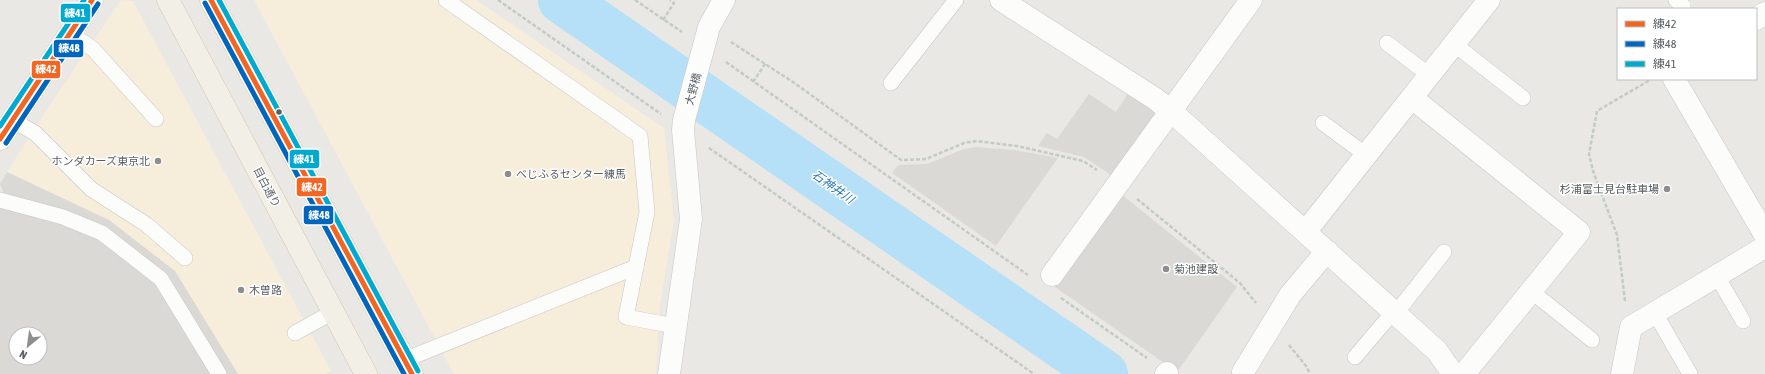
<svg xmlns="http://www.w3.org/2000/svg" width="1765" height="374" font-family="'Asap Condensed','Noto Sans JP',sans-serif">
<rect width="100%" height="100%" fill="#eae8e4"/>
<g fill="#f6eddb">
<polygon points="121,0 133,1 331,371 325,374 238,374 174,271 109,220 7,172 52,102"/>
<polygon points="254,0 476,0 664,128 674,220 660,305 656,374 454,374"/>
</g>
<g fill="#dbd9d5" fill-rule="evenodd">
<polygon points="1129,92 1148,104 1155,113 1152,120 1111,175 1084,157 1038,146 1047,133 1057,139 1089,94 1116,112"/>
<polygon points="976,147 1014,150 1058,158 996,246 892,173 898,165 927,164 964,149"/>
<path d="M7,172L109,220L175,271L238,374H0V199L3,191L0,184ZM16,334H40V358H16Z"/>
<polygon points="1122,195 1237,287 1177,372 1055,287"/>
</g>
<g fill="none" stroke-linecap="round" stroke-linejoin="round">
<polyline stroke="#b5e0f7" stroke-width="48" points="562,0 1104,374"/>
<g stroke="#c6c6c6" stroke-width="16">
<g id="service">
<polyline points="446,0 640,136 647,212 626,317 675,326"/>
<polyline points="1676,0 1683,6"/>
<polyline points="70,33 93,49 156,119"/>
<polyline points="1387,43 1429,75"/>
<polyline points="1454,44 1523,98"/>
<polyline points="891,83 956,0"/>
<polyline points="12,120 35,133 91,189 147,225 185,258"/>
<polyline points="1323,123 1366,155"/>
<polyline points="0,200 63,217 102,233 161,279 219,374"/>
<polyline points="1717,276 1743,321"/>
<polyline points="1531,291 1592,340"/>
<polyline points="1396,313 1444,252"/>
<polyline points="1655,313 1690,374"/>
<polyline points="295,333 333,312"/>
<polyline points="1355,357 1394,311"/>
<polyline points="404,360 636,267"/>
</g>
</g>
<g stroke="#c6c6c6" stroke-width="23">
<polyline id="pedestrian" points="1166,374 1167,373"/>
</g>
<g stroke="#c6c6c6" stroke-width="23">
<g id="minor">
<polyline points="1001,0 1154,98 1171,111 1437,351 1453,374"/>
<polyline points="1756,19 1765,13"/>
<polyline points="1674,79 1765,235"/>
<polyline points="1412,98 1579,232 1464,374"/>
<polyline points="1306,231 1489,0"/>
<polyline points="1052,275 1251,0"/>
<polyline points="1243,372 1290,295 1327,251"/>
<polyline points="669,374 691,219 683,130 684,120 709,27 724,0"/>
<polyline points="1622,374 1631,327 1765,247"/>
</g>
</g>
<g stroke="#c6c6c6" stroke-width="23">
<polyline id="tertiary" points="0,139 92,0"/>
</g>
<g stroke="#d5c7af" stroke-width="23">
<g id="primary">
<polyline points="168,0 366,374"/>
<polyline points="211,0 412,374"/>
</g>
</g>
<g stroke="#c3cbc6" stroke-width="2.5" stroke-dasharray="4 2" stroke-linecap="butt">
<polyline points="498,0 661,114"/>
<polyline points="635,0 682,32"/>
<polyline points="663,20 674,3 670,0"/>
<polyline points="731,42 793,82 901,160 926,159 964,143 977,141 1017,146 1083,161 1097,170"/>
<polyline points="726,62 1028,275"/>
<polyline points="753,82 765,64"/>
<polyline points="709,148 1034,374"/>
<polyline points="1137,199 1240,283 1256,303"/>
<polyline points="1061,298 1147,358"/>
<polyline points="1625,301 1617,235 1593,171 1589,154 1597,111 1650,80"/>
<polyline points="1289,345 1306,366 1310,374"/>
</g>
<use href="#service" stroke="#fcfcfb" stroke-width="15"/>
<use href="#pedestrian" stroke="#fcfcfb" stroke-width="22"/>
<use href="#minor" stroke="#fcfcfb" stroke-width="22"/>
<use href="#tertiary" stroke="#fcfcfb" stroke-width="22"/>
<use href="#primary" stroke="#f2efe6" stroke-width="22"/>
<g stroke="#fff" stroke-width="8">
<g id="bus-1">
<polyline points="211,0 412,374"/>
<polyline points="0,139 92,0"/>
</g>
</g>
<g stroke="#fff" stroke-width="8">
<g id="bus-2">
<polyline points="205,3 404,374"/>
<polyline points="6,143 98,4"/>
</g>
</g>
<g stroke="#fff" stroke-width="8">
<g id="bus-3">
<polyline points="219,0 418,371"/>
<polyline points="0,126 84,0"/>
</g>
</g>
<use href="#bus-1" stroke="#f26522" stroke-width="5"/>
<use href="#bus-2" stroke="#0065bd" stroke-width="5"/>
<use href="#bus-3" stroke="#00a9ce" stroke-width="5"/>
</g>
<circle fill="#595e63" stroke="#fff" stroke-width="1.5" cx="279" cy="112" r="3.5"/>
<g fill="#8c8e90" stroke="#fff" stroke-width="1.5">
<circle cx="158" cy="161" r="4"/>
<circle cx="508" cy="174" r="4"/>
<circle cx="1667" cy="189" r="4"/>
<circle cx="1166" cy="269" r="4"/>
<circle cx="241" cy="290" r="4"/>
</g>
<g text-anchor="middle" stroke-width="3" stroke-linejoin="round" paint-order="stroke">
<g font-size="11" fill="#595e63" stroke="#fff">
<text transform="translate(693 89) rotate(-75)" y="4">大野橋</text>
<text transform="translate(267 187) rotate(62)" y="4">目白通り</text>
</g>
<g font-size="11" fill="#595e63" stroke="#fff" text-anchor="start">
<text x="150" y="165" text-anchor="end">ホンダカーズ東京北</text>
<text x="516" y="178">べじふるセンター練馬</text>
<text x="1659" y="193" text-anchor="end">杉浦富士見台駐車場</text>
<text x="1174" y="273">菊池建設</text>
<text x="249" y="294">木曽路</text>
</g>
<g font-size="12" font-style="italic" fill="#307ab2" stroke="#fff">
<text transform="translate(833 187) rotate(35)" y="4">石神井川</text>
</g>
</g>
<g stroke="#fff" stroke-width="1.5">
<rect x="60" y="3" width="31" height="20" rx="4" fill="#00a9ce"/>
<rect x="53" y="39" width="31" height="19" rx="4" fill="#0065bd"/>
<rect x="31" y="60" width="30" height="19" rx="4" fill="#f26522"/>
<rect x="289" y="149" width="31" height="20" rx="4" fill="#00a9ce"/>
<rect x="296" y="177" width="31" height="20" rx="4" fill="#f26522"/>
<rect x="303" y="205" width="31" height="20" rx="4" fill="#0065bd"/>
</g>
<g font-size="11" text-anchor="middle" font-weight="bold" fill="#fff">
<text x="75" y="17">練41</text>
<text x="69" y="52">練48</text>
<text x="46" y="73">練42</text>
<text x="304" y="163">練41</text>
<text x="312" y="191">練42</text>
<text x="319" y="219">練48</text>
</g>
<rect x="1617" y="8" width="140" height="72" fill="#ffffff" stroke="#bdbfc1"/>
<rect x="1625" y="21" width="20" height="6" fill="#f26522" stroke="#bdbfc1"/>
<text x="1653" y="28" font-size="12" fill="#595e63">練42</text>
<rect x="1625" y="41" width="20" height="6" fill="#0065bd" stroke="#bdbfc1"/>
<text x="1653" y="48" font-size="12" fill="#595e63">練48</text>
<rect x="1625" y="61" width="20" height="6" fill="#00a9ce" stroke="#bdbfc1"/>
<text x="1653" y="68" font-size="12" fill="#595e63">練41</text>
<g transform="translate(28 346) rotate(209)"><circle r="19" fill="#ffffff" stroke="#bdbfc1"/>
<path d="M0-3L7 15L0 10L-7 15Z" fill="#8c8e90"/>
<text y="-6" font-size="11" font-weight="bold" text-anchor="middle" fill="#595e63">N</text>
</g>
</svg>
